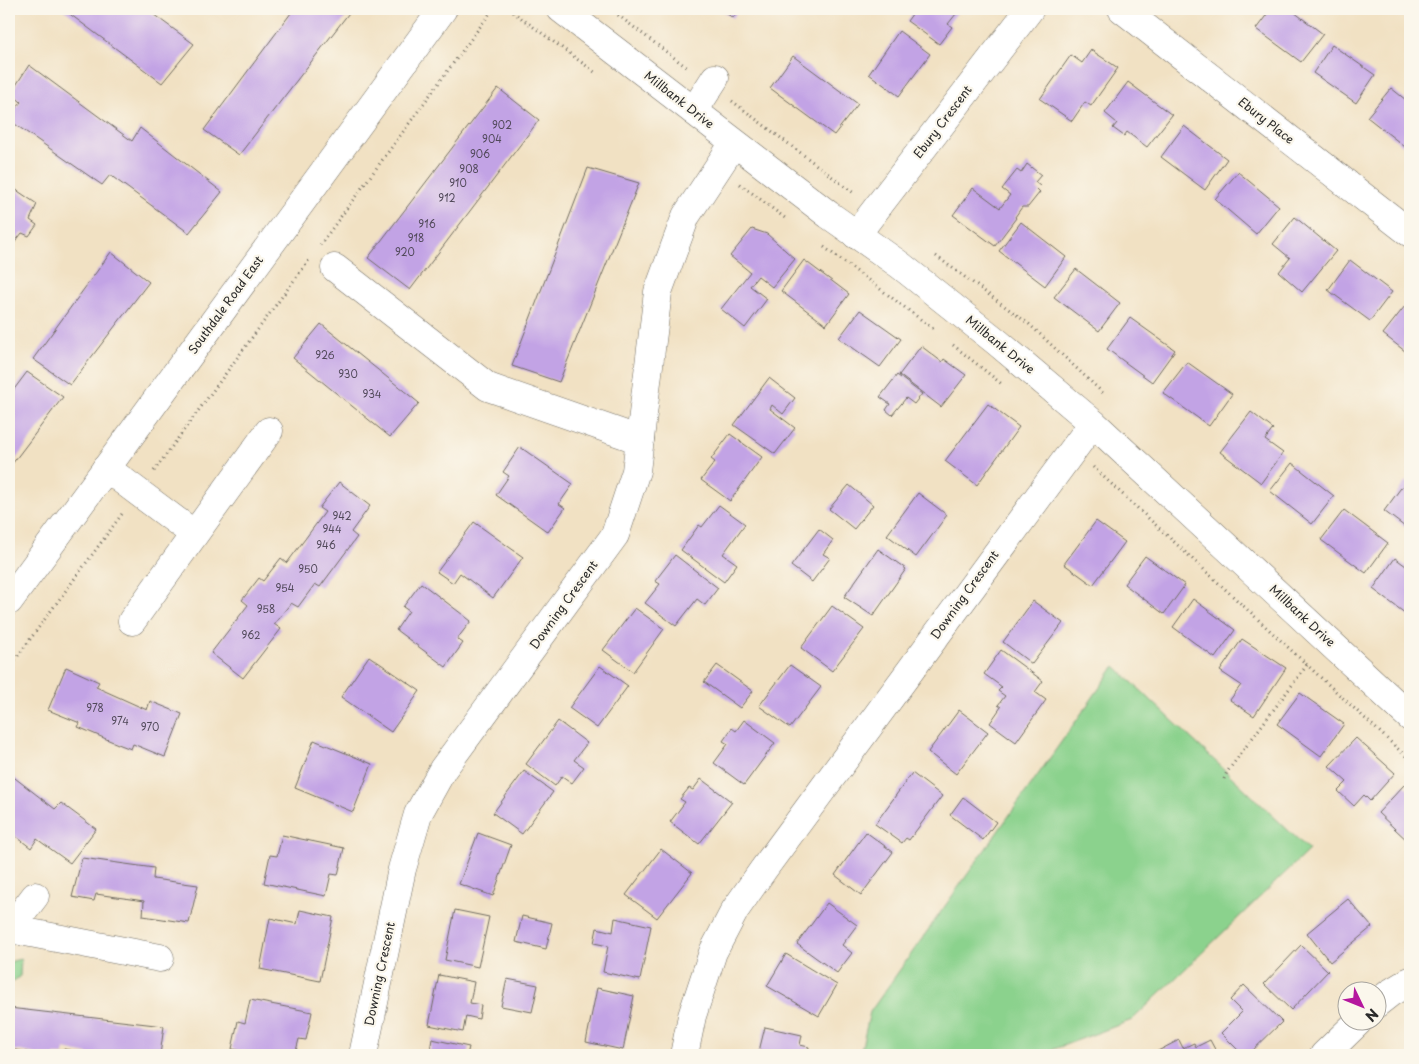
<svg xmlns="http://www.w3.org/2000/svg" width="1419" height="1064" font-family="'Playpen Sans',sans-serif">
<rect width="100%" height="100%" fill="#fbf7ec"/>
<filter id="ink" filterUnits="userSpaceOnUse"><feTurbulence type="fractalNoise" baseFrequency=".02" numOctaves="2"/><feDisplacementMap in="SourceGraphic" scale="10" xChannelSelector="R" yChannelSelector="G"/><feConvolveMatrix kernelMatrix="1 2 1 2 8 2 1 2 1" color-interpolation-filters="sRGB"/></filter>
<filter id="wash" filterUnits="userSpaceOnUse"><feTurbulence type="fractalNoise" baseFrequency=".0096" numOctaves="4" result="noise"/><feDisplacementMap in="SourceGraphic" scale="20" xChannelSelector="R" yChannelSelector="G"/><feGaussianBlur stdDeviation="1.12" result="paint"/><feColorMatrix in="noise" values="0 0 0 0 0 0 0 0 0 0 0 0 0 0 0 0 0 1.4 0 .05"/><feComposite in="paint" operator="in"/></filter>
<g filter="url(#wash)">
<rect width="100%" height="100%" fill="#f1e1c3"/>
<g fill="#8bd28d" stroke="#5b7e5c">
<polygon points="1115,666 1309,850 1132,1020 1038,1055 860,1055 870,1012"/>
<polygon points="21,959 20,976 9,985 9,965 12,961"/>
</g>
<g id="blocks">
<g fill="#c2a3e5">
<polygon points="63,9 146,9 194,44 162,83"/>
<polygon points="294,9 352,9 239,155 204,130"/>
<polygon points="720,9 739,9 733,18"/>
<polygon points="916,9 960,9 948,24 952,27 939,44 907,21"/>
<polygon points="1271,9 1290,9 1323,34 1301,62 1256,29"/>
<polygon points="899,31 930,54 899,96 869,74"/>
<polygon points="1332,45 1375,75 1356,103 1313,73"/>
<polygon points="1091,50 1118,68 1091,106 1085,102 1072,121 1040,99 1071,55 1082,63"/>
<polygon points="793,56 858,104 834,135 770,88"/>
<polygon points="29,65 132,141 140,128 222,192 189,233 110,175 102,185 9,120 9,116 21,102 11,93"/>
<polygon points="1128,82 1172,115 1147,147 1127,132 1124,136 1113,128 1117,123 1105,113"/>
<polygon points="498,88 539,120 410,290 368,258"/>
<polygon points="1391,88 1406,100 1410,95 1410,148 1409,150 1367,117"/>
<polygon points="1184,126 1227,159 1205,190 1161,157"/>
<polygon points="1027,164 1041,175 1035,182 1040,186 1037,189 1040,192 1028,207 1022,207 1015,217 1016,218 995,246 953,215 973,188 1000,208 1010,195 1002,189 1017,170 1021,173"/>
<polygon points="588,168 639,183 559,382 512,366"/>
<polygon points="1238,172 1279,206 1256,234 1215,199"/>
<polygon points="9,185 37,204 30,220 37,225 29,236 22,233 9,250"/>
<polygon points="1295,217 1336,251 1302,292 1279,272 1290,258 1273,244"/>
<polygon points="1021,222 1066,257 1045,286 999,251"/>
<polygon points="752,229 767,234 795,259 772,287 758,276 750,286 767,299 745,328 721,309 750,272 730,256"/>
<polygon points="111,252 149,282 70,385 33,359"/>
<polygon points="804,260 849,294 826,325 781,291"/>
<polygon points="1350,260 1392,292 1370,321 1328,290"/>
<polygon points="1076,269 1120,303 1099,331 1054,297"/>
<polygon points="1405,306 1410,310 1410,355 1383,334"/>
<polygon points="860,310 901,339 880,367 839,338"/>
<polygon points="1130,318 1175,350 1152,382 1107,349"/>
<polygon points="321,324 419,403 390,437 293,358"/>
<polygon points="921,346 942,362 944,359 966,375 941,407 899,375"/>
<polygon points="1187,362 1232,394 1209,426 1163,393"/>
<polygon points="27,372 63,397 9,468 9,396"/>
<polygon points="897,375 922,394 914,404 906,398 892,415 886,410 890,404 880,397"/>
<polygon points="769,378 795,398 783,414 772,405 770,409 795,428 775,454 734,425"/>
<polygon points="988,404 1019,427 977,485 945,461"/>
<polygon points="1251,412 1273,429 1265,440 1283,453 1261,483 1220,452"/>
<polygon points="730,434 762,457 730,501 701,480 715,462 711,459"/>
<polygon points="520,447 573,484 559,504 565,508 548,532 496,495 509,476 503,472"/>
<polygon points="1292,463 1334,496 1312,524 1270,491"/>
<polygon points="1406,481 1410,484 1410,529 1409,530 1384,511"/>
<polygon points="339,482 370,506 351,532 357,537 320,587 315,584 298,607 291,603 274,624 281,629 243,678 211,653 248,605 242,600 259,578 263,581 281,558 287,563 305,539 325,512 319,508"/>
<polygon points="849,485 873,505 854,529 829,509"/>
<polygon points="918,493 947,515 916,557 887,535"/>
<polygon points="719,505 745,524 723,554 737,564 724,582 681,550 699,525 702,527"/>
<polygon points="1344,510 1388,543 1366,573 1321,540"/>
<polygon points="1096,521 1125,542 1093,585 1064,564"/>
<polygon points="474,522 523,557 493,598 460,573 453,583 437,572"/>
<polygon points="819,529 833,540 823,554 830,558 812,582 791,566"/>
<polygon points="878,549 906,569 873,616 844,597"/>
<polygon points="675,555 718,588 705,605 697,599 676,626 645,603 660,584 655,581"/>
<polygon points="1145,556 1185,585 1164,614 1124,584"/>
<polygon points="1395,558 1410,569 1410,617 1373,589"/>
<polygon points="421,583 471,621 457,639 463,643 446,667 396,630 409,611 403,607"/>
<polygon points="1193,599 1235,630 1215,658 1173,627"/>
<polygon points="1033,601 1063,623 1032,664 1003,642"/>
<polygon points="832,606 864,629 832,671 801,648"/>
<polygon points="635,608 664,629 633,672 603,650"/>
<polygon points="1242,639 1286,668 1254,716 1230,700 1241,685 1220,671"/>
<polygon points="1001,650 1043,681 1035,692 1046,700 1016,742 990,723 1001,707 998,705 1005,696 998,691 1002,687 984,674"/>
<polygon points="369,656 420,691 391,732 341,697"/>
<polygon points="717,665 753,691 740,708 704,682"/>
<polygon points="790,665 821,687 790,728 759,706"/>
<polygon points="600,666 628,686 597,728 569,708"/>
<polygon points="66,667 99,682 96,687 147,710 150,701 182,714 165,757 133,744 131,749 118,744 78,727 80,723 48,710"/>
<polygon points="1300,693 1344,724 1321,756 1277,724"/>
<polygon points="959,710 988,732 956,774 928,752"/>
<polygon points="744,720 775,743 744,785 714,763 728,744 723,741 732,728 736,731"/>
<polygon points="558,721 587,743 574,760 584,767 572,783 562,776 555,786 526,764"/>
<polygon points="1356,738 1395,773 1370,801 1364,795 1354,806 1338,791 1347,782 1329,766"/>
<polygon points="314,740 372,764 353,812 295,788"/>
<polygon points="524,771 553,792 522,834 493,813"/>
<polygon points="912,773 942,796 909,840 906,838 902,843 875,824"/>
<polygon points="11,775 55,809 61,803 96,829 70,863 37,839 31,848 9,831 9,778"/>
<polygon points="701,779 732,802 699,844 670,822 685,802 680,799 689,788 693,790"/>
<polygon points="1404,785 1410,790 1410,843 1378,813"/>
<polygon points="963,797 996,822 983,840 950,815"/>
<polygon points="866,832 893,852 861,895 835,875"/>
<polygon points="478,833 511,845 493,896 459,884"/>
<polygon points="282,835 344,848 338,875 331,874 326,896 264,883 270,855 277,856"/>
<polygon points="661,849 692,873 657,918 626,895"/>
<polygon points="82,858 154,868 153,879 198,885 189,923 143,916 144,901 96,894 94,901 72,897"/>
<polygon points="1348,899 1372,927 1330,962 1307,933"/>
<polygon points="827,903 857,925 842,945 852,953 837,973 797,944"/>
<polygon points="300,910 333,917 320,981 260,969 270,918 297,924"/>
<polygon points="455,910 489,917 478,967 445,960"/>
<polygon points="522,916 552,923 546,949 516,942"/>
<polygon points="615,918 651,926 640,980 603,972 608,946 594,943 597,928 613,932"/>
<polygon points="1301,945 1328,971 1291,1010 1264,984"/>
<polygon points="786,954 837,985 819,1016 767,986"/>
<polygon points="439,975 474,982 470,1003 481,1005 479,1019 466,1016 463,1032 429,1025"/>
<polygon points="507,979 538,985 532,1012 501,1006"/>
<polygon points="1244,985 1282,1022 1248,1055 1243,1055 1221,1033 1242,1012 1230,1000"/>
<polygon points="597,988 634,996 623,1050 586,1042"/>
<polygon points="250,1000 312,1012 306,1040 299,1039 295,1055 264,1055 232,1049 238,1021 245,1023"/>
<polygon points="9,1008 164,1026 160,1055 92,1055 64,1049 63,1055 42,1055 9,1049"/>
<polygon points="765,1027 802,1035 800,1045 809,1047 808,1055 758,1055"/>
<polygon points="432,1039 469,1047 467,1055 429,1055"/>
<polygon points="1179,1040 1183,1048 1194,1043 1196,1047 1210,1040 1218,1055 1158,1055 1156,1052"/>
</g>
</g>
</g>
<g filter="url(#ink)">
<use href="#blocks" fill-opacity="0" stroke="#706b60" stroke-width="1"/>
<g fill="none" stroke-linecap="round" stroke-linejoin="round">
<g stroke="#706b60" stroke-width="29">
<g id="minor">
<polyline points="561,9 829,215 900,265 997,342 1093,423 1410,717"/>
<polyline points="1122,9 1410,233"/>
<polyline points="694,111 715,78"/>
<polyline points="856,235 1030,9"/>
<polyline points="335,268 488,387 640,440"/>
<polyline points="106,468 194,534"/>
<polyline points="132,621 269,431"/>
<polyline points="10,929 35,896"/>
<polyline points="9,930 10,929 160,958"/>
<polyline points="1376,1004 1390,993 1410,981"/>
<polyline points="363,1055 402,869 418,814 443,769 615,535 636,471 658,292 686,216 734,143"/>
<polyline points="684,1055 692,1016 713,952 735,910 763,870 1093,423"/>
<polyline points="1324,1055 1358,1022"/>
</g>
</g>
<g stroke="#706b60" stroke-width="29">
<polyline id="major" points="9,601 443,9"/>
</g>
<g stroke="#706b60" stroke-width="3" stroke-dasharray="1 4" stroke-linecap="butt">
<polyline points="509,9 596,73"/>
<polyline points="610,9 689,69"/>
<polyline points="732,101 855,194"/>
<polyline points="740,184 785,218"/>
<polyline points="320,245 493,9 497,9"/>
<polyline points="824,247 935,330"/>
<polyline points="936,256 1029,324 1103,393"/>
<polyline points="953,345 1003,385"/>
<polyline points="1093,467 1410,760"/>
<polyline points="154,471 309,260"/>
<polyline points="9,668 122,514"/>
<polyline points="1224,779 1227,772 1307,665"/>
</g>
<use href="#minor" stroke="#fff" stroke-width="28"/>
<use href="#major" stroke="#fff" stroke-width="28"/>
</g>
</g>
<g text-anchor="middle" stroke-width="4.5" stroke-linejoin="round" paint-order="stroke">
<g font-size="10" fill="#51495a">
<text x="502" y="129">902</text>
<text x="492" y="143">904</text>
<text x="480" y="158">906</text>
<text x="469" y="173">908</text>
<text x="458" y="187">910</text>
<text x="447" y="202">912</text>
<text x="427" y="228">916</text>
<text x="416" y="242">918</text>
<text x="405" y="256">920</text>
<text x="325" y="359">926</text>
<text x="348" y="378">930</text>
<text x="372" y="398">934</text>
<text x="342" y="520">942</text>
<text x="332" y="533">944</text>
<text x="326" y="549">946</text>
<text x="308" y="573">950</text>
<text x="285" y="592">954</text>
<text x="266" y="613">958</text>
<text x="251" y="639">962</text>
<text x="95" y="712">978</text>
<text x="120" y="725">974</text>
<text x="150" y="731">970</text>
</g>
<g font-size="12" fill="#2b2b2b" stroke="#fbf7ec">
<text transform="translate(679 100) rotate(38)" y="4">Millbank Drive</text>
<text transform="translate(1266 121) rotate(38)" y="4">Ebury Place</text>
<text transform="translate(943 122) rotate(-53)" y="4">Ebury Crescent</text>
<text transform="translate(226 305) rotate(-54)" y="4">Southdale Road East</text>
<text transform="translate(1000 345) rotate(39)" y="4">Millbank Drive</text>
<text transform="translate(965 595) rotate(-54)" y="4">Downing Crescent</text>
<text transform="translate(564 605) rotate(-54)" y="4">Downing Crescent</text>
<text transform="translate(1302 616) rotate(43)" y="4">Millbank Drive</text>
<text transform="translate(380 974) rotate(-78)" y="4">Downing Crescent</text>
</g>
</g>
<rect width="1419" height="1064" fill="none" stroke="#fbf7ec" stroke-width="30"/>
<g transform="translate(1362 1006) rotate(133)"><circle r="24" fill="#fbf7ec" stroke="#a8a59f"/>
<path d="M0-4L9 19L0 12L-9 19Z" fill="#b5179e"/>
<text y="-8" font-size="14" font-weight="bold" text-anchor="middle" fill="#2b2b2b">N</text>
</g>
</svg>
